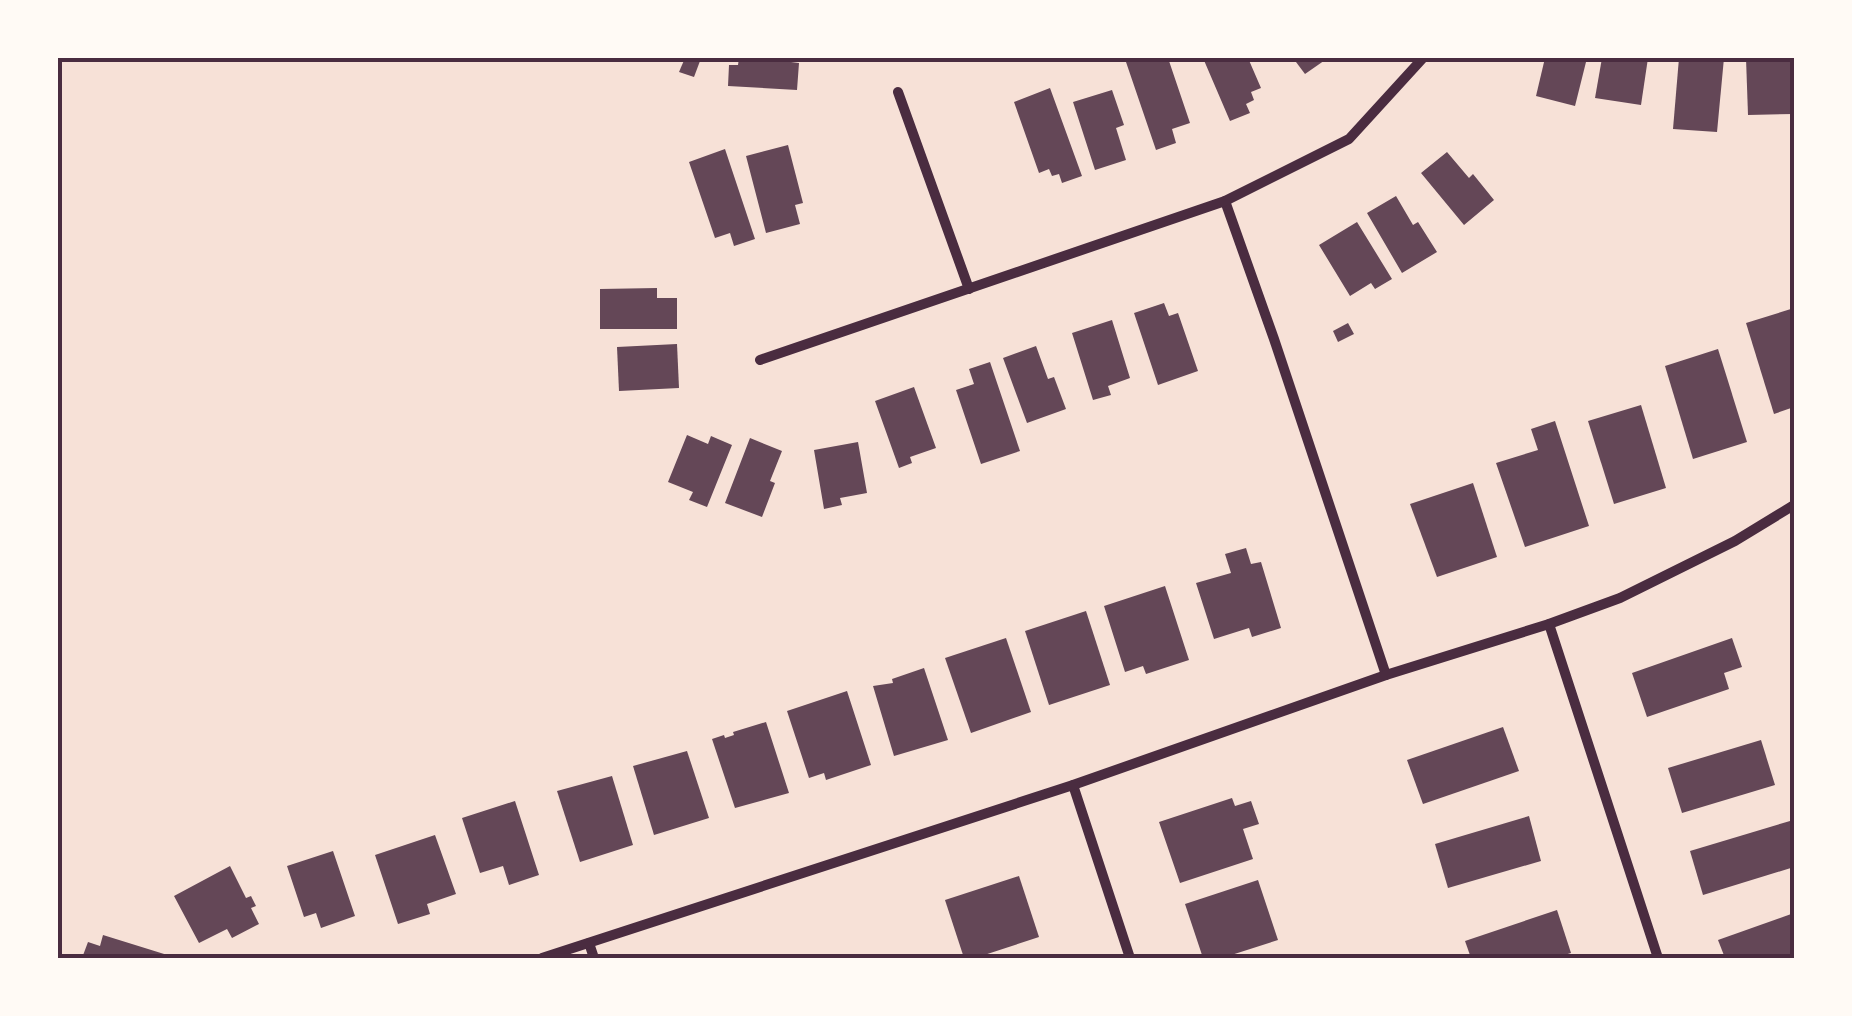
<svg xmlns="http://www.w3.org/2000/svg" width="1852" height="1016" font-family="'Work Sans',sans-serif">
<rect width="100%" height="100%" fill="#f7e1d7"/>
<g fill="#644757">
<polygon points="685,58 700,61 694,77 679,72"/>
<polygon points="739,58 791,58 791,62 799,63 797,90 728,86 729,65 738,65"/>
<polygon points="1139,58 1168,58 1190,123 1172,129 1176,143 1156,150 1126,62"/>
<polygon points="1203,58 1248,58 1261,88 1251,92 1254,100 1246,104 1250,113 1230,121"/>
<polygon points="1293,58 1328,58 1305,74"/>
<polygon points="1545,58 1587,58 1575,106 1536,96"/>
<polygon points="1602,58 1648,58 1641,105 1595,98"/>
<polygon points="1679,58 1724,58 1717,132 1673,129"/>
<polygon points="1746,58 1791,58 1793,114 1748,115"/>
<polygon points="1050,88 1082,176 1062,183 1059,174 1052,176 1049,169 1039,173 1014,102"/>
<polygon points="1112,90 1124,125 1116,128 1126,160 1095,170 1073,102"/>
<polygon points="788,145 803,203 795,205 800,224 766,233 746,156"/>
<polygon points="725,149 755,239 734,246 730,233 715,238 689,162"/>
<polygon points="1447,152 1469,178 1473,174 1494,200 1464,225 1421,173"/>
<polygon points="1396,196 1413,225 1418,222 1437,252 1402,273 1367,213"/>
<polygon points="1357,222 1392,279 1375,289 1371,283 1350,296 1319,245"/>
<polygon points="657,288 657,298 677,298 677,329 600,329 600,289"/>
<polygon points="1164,303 1169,316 1178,313 1198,371 1158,385 1134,313"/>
<polygon points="1794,308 1794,407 1774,414 1746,323"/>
<polygon points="1112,320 1130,378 1108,386 1111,395 1093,400 1072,333"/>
<polygon points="1348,323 1354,334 1338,342 1333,331"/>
<polygon points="677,344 679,388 619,391 617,347"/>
<polygon points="1036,346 1048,379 1054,377 1066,409 1027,423 1003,358"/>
<polygon points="1718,349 1747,442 1693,459 1665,366"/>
<polygon points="990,362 1020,451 981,464 956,390 974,384 969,369"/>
<polygon points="914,387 936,448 910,457 912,463 899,468 875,401"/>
<polygon points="1641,405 1666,488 1614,504 1588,421"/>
<polygon points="1555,421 1589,526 1525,547 1496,463 1538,450 1531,429"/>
<polygon points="687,435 708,444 711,436 732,445 707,507 689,500 693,492 668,482"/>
<polygon points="750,438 782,451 770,481 775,483 762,517 725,503"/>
<polygon points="858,442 867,493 840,498 842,505 824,509 814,450"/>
<polygon points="1473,483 1497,557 1437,577 1410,504"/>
<polygon points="1246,548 1251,564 1261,562 1281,628 1252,637 1249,628 1214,639 1196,583 1231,573 1225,554"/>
<polygon points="1165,586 1189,660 1146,674 1143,666 1125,672 1104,606"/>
<polygon points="1086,611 1110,685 1049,705 1025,631"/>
<polygon points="1006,638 1031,712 971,733 945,658"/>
<polygon points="1732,638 1742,667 1724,673 1729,689 1647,717 1632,673"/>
<polygon points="924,668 948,740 894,756 873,686 893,683 892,679"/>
<polygon points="847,691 871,765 826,780 824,773 809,778 787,711"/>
<polygon points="766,722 789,793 735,808 712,739 724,735 725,738 734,735 733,732"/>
<polygon points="1503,727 1519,771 1423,804 1407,760"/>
<polygon points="1761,740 1775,785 1682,813 1668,768"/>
<polygon points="687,751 709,818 654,835 633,766"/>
<polygon points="612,776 633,845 580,862 557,791"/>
<polygon points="1232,798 1235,806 1251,801 1259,824 1243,829 1253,859 1180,883 1159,822"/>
<polygon points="515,801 539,875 509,885 503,866 480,873 462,818"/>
<polygon points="1529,816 1541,861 1448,888 1435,844"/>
<polygon points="1790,821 1794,835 1794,867 1703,895 1690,851"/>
<polygon points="435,835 456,894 427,904 430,914 398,924 375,855"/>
<polygon points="333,851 355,916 321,928 316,913 304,917 287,866"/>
<polygon points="230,866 246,898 251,896 256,906 251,908 259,924 232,938 227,929 199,943 174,896"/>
<polygon points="1019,876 1039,937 975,958 964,958 945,900"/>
<polygon points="1258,880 1278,940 1222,958 1203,958 1185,904"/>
<polygon points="1557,910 1571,953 1554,958 1471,958 1465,941"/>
<polygon points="1794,913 1794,958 1725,958 1718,940"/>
<polygon points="103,935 177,958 82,958 88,942 100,946"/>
</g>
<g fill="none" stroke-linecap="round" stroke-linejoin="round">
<g stroke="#4a2c40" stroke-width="10">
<polyline points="898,92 969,289"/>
<polyline points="1225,201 1274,339 1386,675"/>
<polyline points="760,360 1225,201 1349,139 1423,58"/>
<polyline points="1549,624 1658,958"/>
<polyline points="1073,785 1130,958"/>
<polyline points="589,943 594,958"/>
<polyline points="542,958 1073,785 1386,675 1549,624 1620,598 1735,541 1794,505"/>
</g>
</g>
<rect width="1852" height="1016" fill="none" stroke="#fffaf5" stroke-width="120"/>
<rect x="60" y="60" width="1732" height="896" fill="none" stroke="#4a2c40" stroke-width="4"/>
</svg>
